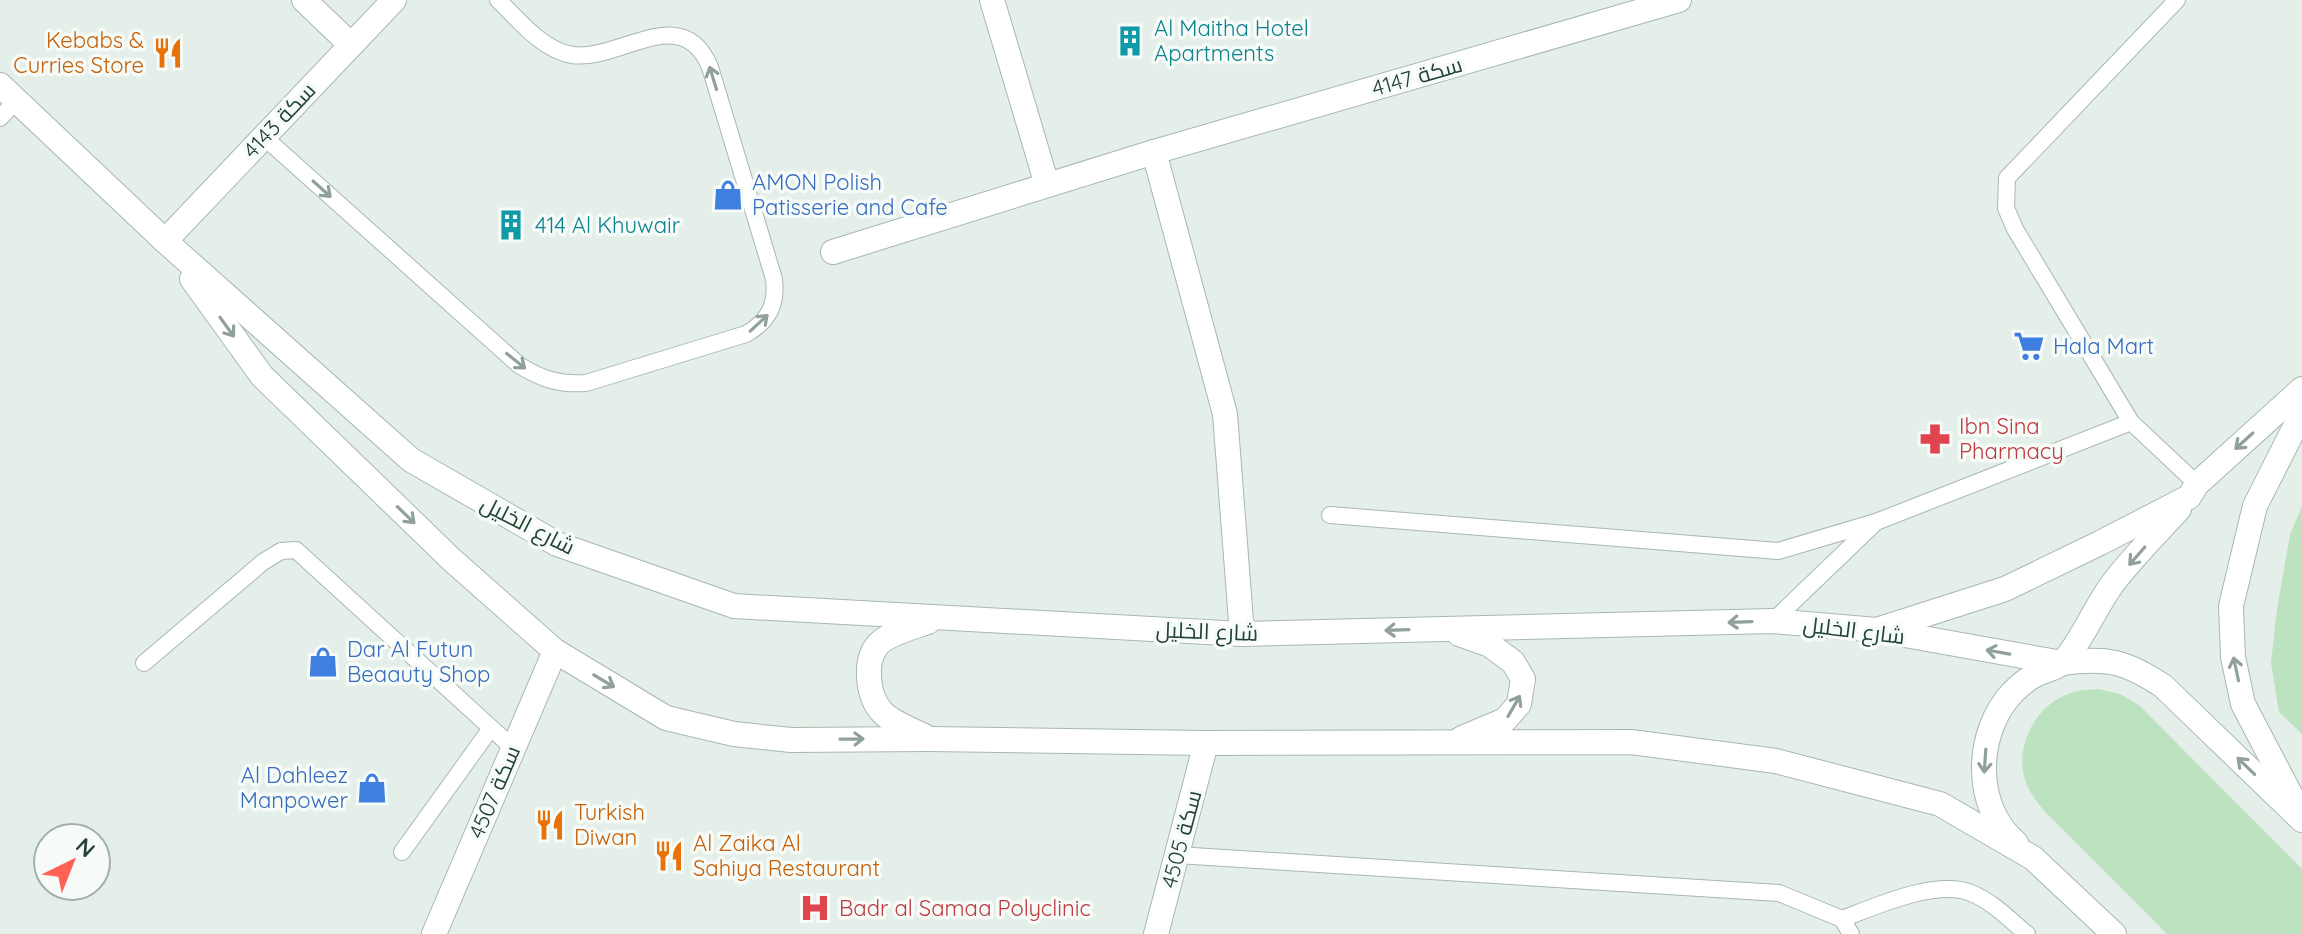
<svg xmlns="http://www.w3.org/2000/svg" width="2302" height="934" font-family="Quicksand,Cairo,sans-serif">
<rect width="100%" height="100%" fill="#e5efe9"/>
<g fill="#bce2c0">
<polygon points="2302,506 2302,734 2279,712 2271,663 2277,609 2290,535"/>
<path d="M2098,689L2120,694L2139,705L2302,869V934H2167L2046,813C2037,802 2027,790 2024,776C2017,747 2032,715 2056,700C2069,691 2084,690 2098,689Z"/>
</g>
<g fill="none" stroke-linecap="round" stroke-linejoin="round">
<g stroke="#a7b8af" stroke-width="18">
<g id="service">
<polyline points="0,118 16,101"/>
<path d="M264,137L519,365C541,379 560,385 586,383L746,334C769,321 777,304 774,279L710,67C682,0 619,62 572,55C542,50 519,20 498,0"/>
<polyline points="2131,422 2015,229 2006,208 2007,178 2177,0"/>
<polyline points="1330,515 1778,551 1876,522 2131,422 2197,484"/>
<polyline points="1773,621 1873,525"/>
<polyline points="144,663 263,562 281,551 296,550 512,747"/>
<polyline points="402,852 491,728"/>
<polyline points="1177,855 1779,893 1842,919 1851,934"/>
<path d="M1842,919C1876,906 1936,879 1971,893C1993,902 2009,919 2027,934"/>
</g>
</g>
<g stroke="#a7b8af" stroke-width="26">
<g id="minor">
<polyline points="304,0 351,45"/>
<polyline points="992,0 1047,185"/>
<polyline points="165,241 394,0"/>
<polyline points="833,252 1154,152"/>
<polyline points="1242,634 1225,414 1154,152 1679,0"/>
<polyline points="434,934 555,651"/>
<polyline points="1156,934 1206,743"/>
</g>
</g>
<g stroke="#a7b8af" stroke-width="26">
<g id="tertiary">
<path d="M0,85L165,241L411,460L557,544L734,606L1242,634L1773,621L1877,630L2062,663C2107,657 2125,661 2163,686L2302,820"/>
<polyline points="192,279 262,376 452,560 555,651 666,718 734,734 791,740 929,739 1206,743 1631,742 1776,761 1940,804 2033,858 2114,934"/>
<polyline points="1880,629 2005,589 2100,543 2189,497 2197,484 2302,389"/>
<polyline points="1459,634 1490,645 1513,662 1523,679 1519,704 1505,720 1462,738"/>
<path d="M926,737C913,730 892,723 882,712C868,697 864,664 876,647C885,634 914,627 928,622"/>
<polyline points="2297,807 2243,704 2233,657 2231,606 2255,506 2302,413"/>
<path d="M2016,843C1973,807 1975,733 2012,693C2019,686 2028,678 2037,674C2045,670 2058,668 2064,661C2082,640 2096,606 2113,583C2133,557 2157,533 2179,509"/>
</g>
</g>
<use href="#service" stroke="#fff" stroke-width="16"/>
<use href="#minor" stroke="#fff" stroke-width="24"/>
<use href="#tertiary" stroke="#fff" stroke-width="24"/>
</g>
<defs><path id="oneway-shaft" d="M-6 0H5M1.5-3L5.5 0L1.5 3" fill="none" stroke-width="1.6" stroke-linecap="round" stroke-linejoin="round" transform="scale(2)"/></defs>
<g stroke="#90a19a">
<use href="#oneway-shaft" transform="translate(713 78) rotate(-107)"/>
<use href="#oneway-shaft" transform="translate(322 189) rotate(42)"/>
<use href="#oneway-shaft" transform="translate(759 323) rotate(-43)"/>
<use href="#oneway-shaft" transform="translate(227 327) rotate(54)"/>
<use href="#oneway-shaft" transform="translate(516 361) rotate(39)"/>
<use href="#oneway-shaft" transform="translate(2244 441) rotate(138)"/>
<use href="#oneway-shaft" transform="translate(406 515) rotate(44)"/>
<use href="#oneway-shaft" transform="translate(2137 556) rotate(131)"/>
<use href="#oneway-shaft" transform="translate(1740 622) rotate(178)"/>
<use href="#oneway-shaft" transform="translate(1397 630) rotate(178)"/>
<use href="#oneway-shaft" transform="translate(1998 652) rotate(-170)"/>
<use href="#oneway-shaft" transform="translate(2236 669) rotate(-102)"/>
<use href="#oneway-shaft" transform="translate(604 681) rotate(31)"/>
<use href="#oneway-shaft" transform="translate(1514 706) rotate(-60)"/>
<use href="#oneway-shaft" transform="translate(852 739) rotate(-1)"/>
<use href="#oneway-shaft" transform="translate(1985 761) rotate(94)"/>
<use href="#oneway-shaft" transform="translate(2246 766) rotate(-136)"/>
</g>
<defs>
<g id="building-bare" transform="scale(2.4)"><path d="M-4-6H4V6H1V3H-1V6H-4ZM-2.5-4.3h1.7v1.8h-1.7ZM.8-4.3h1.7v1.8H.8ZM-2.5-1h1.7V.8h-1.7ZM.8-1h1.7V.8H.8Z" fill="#0f9aa8" stroke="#f6fbf8" stroke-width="2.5" paint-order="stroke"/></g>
<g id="restaurant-bare" transform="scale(2.4)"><path d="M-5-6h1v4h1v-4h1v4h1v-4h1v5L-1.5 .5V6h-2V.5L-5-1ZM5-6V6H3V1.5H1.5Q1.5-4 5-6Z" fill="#e8710a" stroke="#f6fbf8" stroke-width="2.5" paint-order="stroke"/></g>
<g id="shop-bare" transform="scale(2.4)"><path d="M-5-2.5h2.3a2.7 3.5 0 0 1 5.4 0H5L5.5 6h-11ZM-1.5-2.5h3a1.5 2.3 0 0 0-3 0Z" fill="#3f7fe0" stroke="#f6fbf8" stroke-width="2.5" paint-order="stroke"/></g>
<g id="supermarket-bare" transform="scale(2.4)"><path d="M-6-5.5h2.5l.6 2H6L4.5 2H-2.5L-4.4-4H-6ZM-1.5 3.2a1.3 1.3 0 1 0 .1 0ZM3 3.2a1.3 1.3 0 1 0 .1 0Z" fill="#3f7fe0" stroke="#f6fbf8" stroke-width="2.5" paint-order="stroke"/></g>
<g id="pharmacy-bare" transform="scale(2.4)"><path d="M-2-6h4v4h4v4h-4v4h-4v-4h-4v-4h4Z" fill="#e0444e" stroke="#f6fbf8" stroke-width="2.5" paint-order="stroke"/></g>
<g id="hospital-bare" transform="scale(2.4)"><path d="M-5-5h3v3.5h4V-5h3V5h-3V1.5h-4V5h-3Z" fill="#e0444e" stroke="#f6fbf8" stroke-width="2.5" paint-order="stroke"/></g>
</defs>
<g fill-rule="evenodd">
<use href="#building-bare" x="1130" y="41"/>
<use href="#restaurant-bare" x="168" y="53"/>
<use href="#shop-bare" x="728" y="195"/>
<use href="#building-bare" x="511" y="225"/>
<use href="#supermarket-bare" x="2029" y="346"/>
<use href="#pharmacy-bare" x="1935" y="439"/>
<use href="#shop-bare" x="323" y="662"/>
<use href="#shop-bare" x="372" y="788"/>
<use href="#restaurant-bare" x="550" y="825"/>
<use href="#restaurant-bare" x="669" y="856"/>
<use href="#hospital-bare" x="815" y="908"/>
</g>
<g text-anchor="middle" stroke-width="7" stroke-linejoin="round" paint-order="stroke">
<g font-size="22" fill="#0d838f" stroke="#f6fbf8" text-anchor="start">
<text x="1154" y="36">Al Maitha Hotel<tspan x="1154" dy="25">Apartments</tspan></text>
<text x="535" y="233">414 Al Khuwair</text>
</g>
<g font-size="22" fill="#c56008" stroke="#f6fbf8" text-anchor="start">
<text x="144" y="48" text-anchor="end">Kebabs &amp;<tspan x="144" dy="25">Curries Store</tspan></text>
<text x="574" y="820">Turkish<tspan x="574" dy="25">Diwan</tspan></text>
<text x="693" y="851">Al Zaika Al<tspan x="693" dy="25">Sahiya Restaurant</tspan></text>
</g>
<g font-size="22" fill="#224335" stroke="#f6fbf8">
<text transform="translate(1417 76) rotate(-16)" y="8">سكة 4147</text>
<text transform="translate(279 120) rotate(-47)" y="8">سكة 4143</text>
<text transform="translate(528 525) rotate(27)" y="8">شارع الخليل</text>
<text transform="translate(1854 630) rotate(7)" y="8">شارع الخليل</text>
<text transform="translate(1207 631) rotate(2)" y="8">شارع الخليل</text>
<text transform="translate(494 792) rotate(-67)" y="8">سكة 4507</text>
<text transform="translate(1181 839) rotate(-75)" y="8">سكة 4505</text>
</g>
<g font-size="22" fill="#366cbe" stroke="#f6fbf8" text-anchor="start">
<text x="752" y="190">AMON Polish<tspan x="752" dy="25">Patisserie and Cafe</tspan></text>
<text x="2053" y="354">Hala Mart</text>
<text x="347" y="657">Dar Al Futun<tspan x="347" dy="25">Beaauty Shop</tspan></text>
<text x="348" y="783" text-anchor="end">Al Dahleez<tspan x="348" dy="25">Manpower</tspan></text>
</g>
<g font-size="22" fill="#be3a42" stroke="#f6fbf8" text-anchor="start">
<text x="1959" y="434">Ibn Sina<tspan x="1959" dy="25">Pharmacy</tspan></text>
<text x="839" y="916">Badr al Samaa Polyclinic</text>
</g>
</g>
<g transform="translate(72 862) rotate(43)"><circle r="38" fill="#f6fbf8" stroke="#a1b1aa" stroke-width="2"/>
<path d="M0-6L14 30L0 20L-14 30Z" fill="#fe6254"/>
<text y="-12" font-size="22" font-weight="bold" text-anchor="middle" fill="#224335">N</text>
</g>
</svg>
